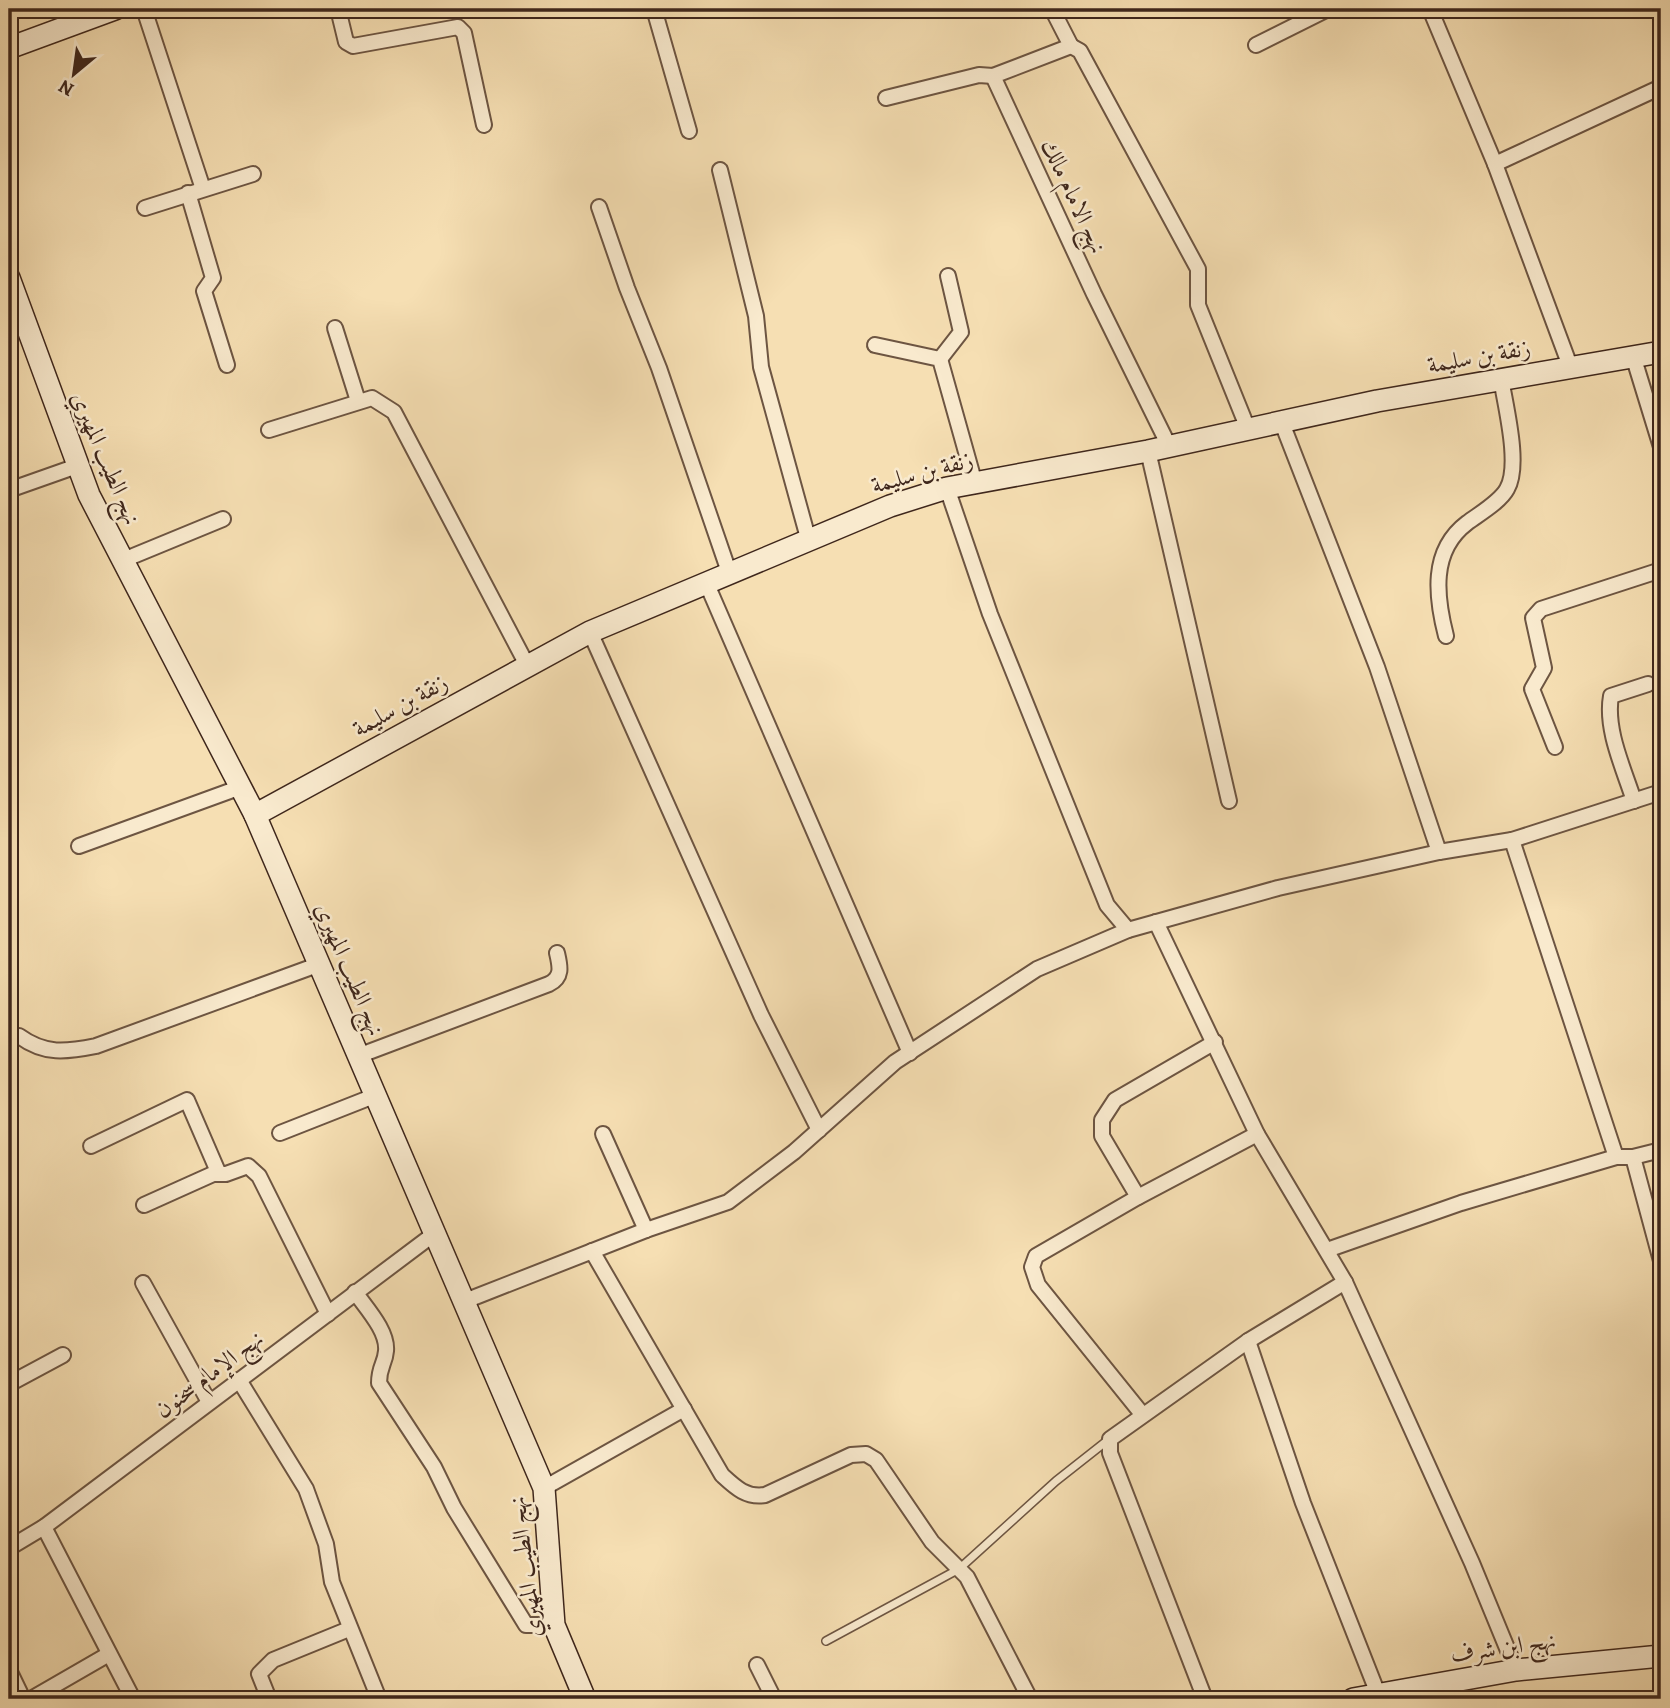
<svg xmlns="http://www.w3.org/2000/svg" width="1670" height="1708" font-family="Alegreya,Amiri,serif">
<rect width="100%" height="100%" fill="#f6dfb3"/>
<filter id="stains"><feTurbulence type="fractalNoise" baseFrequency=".00286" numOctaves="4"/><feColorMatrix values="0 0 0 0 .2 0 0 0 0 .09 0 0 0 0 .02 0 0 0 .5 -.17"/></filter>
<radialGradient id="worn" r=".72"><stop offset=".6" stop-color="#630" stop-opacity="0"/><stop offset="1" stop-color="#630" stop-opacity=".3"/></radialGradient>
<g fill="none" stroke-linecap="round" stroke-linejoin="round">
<g stroke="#6d5542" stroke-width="10">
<polyline id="lane" points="826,1641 959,1569 1056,1481 1108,1440"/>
</g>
<g stroke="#6d5542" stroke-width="18">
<g id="street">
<polyline points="144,9 203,189"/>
<polyline points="338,9 346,42 353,46 458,27 464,33 484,125"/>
<polyline points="654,9 689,131"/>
<polyline points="1052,9 1071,46 993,76 1094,294 1169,446"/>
<polyline points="1430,9 1495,164 1570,366"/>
<polyline points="1256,45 1328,9"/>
<polyline points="1071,46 1080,51 1198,269 1198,305 1248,429"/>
<polyline points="886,98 979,75 993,76"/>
<polyline points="1495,164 1661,87"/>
<polyline points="720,170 756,316 761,367 808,538"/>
<polyline points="188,193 213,278 204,291 227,365"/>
<polyline points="599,207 627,288 659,368 729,572"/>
<polyline points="145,208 253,174"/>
<polyline points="335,328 358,401"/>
<polyline points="875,345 940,359 975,484"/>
<polyline points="940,359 961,332 948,276"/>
<polyline points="1634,359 1661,447"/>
<polyline points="1282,423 1377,667 1439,852"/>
<polyline points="269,430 372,398 394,412 527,665"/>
<polyline points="1148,451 1229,801"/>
<polyline points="947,488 990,614 1107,905 1128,930"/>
<polyline points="9,490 77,466"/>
<polyline points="121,561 223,519"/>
<polyline points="706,582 910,1053"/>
<polyline points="590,632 761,1015 819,1130"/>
<path d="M1446,636C1436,597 1430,551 1467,523C1479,514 1500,502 1507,489C1521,465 1505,405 1501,378"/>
<polyline points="1555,747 1532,689 1544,668 1533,618 1541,609 1661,570"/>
<path d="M1634,801C1624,769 1605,730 1611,696L1648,684"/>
<polyline points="1512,840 1616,1157"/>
<polyline points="79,846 241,787"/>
<polyline points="1156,922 1257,1134 1345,1282 1472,1563 1516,1670"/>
<path d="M19,1036C45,1055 66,1052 96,1046L320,964"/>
<path d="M358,1056L549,984C563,977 560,966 557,953"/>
<polyline points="280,1133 374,1096"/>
<polyline points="603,1134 646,1230"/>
<polyline points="91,1146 187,1100 219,1174"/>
<polyline points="1633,1157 1661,1261"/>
<polyline points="1138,1197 1102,1136 1102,1120 1115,1100 1215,1042"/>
<polyline points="144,1205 213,1174 226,1174 248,1166 259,1176 328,1314"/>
<polyline points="1327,1250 1461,1203 1616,1157 1633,1157 1661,1150"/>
<path d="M592,1251L722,1475C735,1487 746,1498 765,1495L851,1455L866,1454L876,1460L932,1542L967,1577L1030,1699"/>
<polyline points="143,1283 209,1402"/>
<path d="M355,1292C366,1308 388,1331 386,1351C385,1364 379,1366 379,1383L434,1467L454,1508L526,1625H554"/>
<polyline points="465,1301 646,1230 728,1202 794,1152 895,1062 1037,969 1128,930 1278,888 1439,852 1512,840 1661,792"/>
<polyline points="1248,1341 1303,1503 1380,1699"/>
<polyline points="239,1380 306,1489 326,1544 332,1582 379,1699"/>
<polyline points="9,1384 63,1355"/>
<polyline points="1142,1414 1038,1285 1032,1267 1036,1256 1138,1197 1257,1134"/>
<polyline points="544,1488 684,1409"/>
<polyline points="44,1527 133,1699"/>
<polyline points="9,1548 44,1527 434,1234"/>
<polyline points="757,1665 774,1699"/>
<polyline points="9,1670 23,1699"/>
<polyline points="31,1699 109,1654"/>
<polyline points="269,1699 259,1674 273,1660 349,1629"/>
<polyline points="1205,1699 1110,1453 1110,1439 1248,1341 1345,1282"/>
</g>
</g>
<g stroke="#3f271c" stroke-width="24">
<g id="secondary">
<polyline points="9,48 115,9"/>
<polyline points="9,278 89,495 255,815 544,1488 554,1625 585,1699"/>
<polyline points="255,815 590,632 890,506 947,488 1148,451 1377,401 1661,352"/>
<polyline points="1353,1699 1516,1670 1661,1656"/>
</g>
</g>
<use href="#lane" stroke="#f9eace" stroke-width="7"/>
<use href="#street" stroke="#f9eace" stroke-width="14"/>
<use href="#secondary" stroke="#f9eace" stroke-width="21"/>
</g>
<g text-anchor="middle" stroke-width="5" stroke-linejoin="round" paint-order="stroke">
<g font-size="24" fill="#3f271c" stroke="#f9eace">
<text transform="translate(1074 196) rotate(65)" y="8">نهج الامام مالك</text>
<text transform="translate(1479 356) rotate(-10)" y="8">زنقة بن سليمة</text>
<text transform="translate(106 458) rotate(67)" y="8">نهج الطيب المهيري</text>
<text transform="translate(922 472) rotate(-15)" y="8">زنقة بن سليمة</text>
<text transform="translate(400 705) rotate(-29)" y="8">زنقة بن سليمة</text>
<text transform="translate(350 969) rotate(67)" y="8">نهج الطيب المهيري</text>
<text transform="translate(209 1374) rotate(-37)" y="8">نهج الإمام سحنون</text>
<text transform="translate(525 1567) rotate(-97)" y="8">نهج الطيب المهيري</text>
<text transform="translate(1503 1647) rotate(-8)" y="8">نهج ابن شرف</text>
</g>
</g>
<rect width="1670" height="1708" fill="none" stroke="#f6dfb3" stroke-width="35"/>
<rect x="10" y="10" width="1649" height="1687" fill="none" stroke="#3f271c" stroke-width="3.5"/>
<rect x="18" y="18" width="1635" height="1673" fill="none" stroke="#3f271c" stroke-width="2"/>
<g transform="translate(74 74) rotate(209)" stroke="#f9eace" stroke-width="5" paint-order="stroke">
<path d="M0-5L12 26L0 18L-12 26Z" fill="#3f271c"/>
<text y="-10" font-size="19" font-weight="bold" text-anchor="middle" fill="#3f271c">N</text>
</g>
<rect width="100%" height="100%" filter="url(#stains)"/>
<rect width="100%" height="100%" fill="url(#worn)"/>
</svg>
